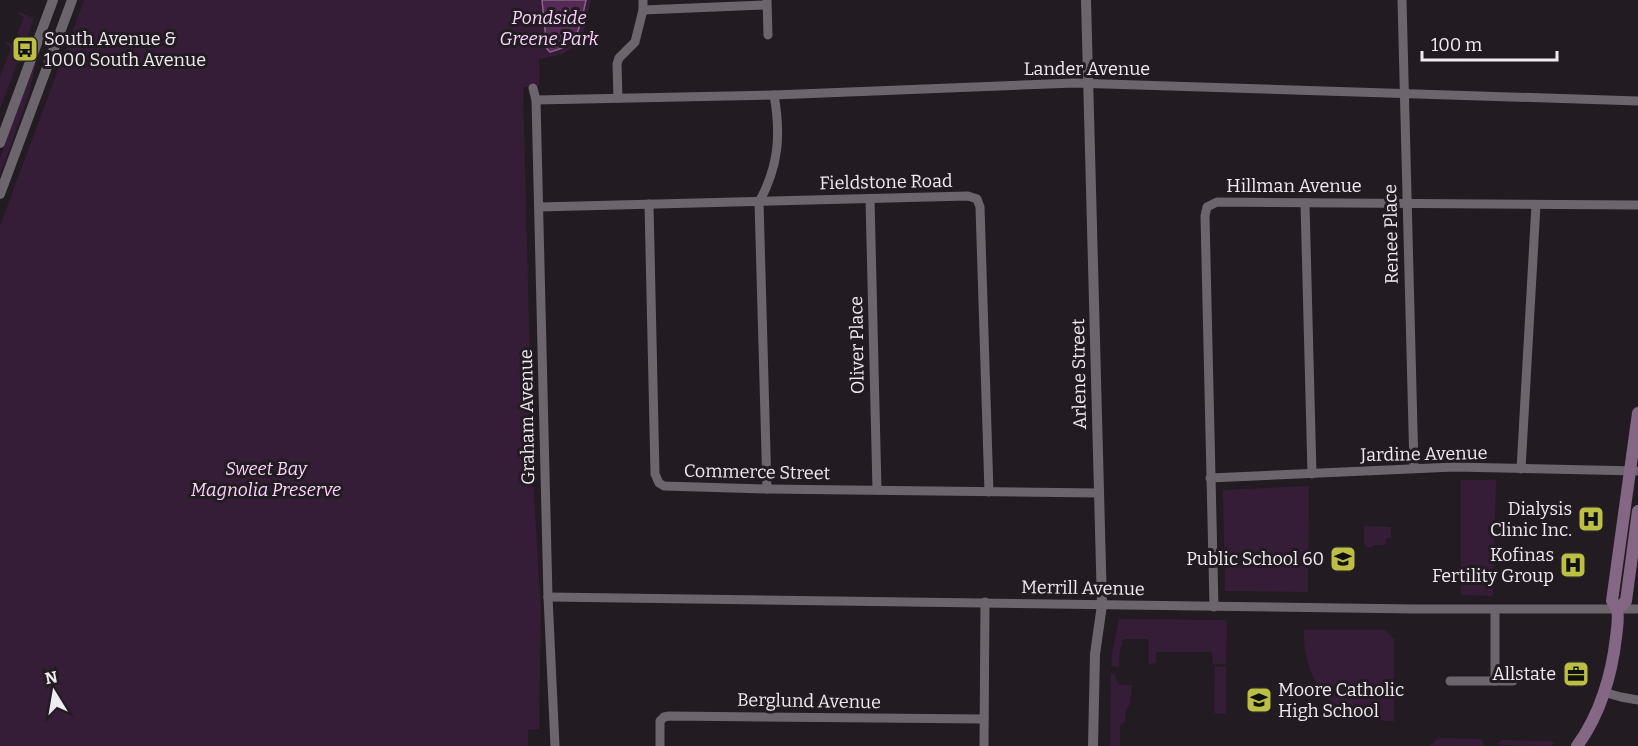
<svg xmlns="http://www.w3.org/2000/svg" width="1638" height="746" font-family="Bitter,serif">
<rect width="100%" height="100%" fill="#221b22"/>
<g fill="#361d37">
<polygon points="84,0 591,0 582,40 564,54 539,59 539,86 523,87 533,480 541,610 539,729 528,730 528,746 0,746 0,226"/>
<polygon points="19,12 34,18 27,38 17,34 24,17 18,14"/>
<polygon points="16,36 26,40 0,109 0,76 11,48 5,43 7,42 13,44"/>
<polygon points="34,64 36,64 28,97 0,175 0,158"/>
<polygon points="1461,480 1496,480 1493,596 1461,595"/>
<polygon points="1309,486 1308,592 1225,591 1223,490"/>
<polygon points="1364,526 1391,527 1391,538 1386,538 1385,545 1373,545 1373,547 1366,547 1366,545 1364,544"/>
<polygon points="1119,619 1226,620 1227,624 1226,664 1213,664 1212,652 1156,652 1156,663 1149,664 1149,639 1123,639 1122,646 1120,647 1119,667 1111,666 1112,655"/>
<path d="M1304,630H1385L1394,639V721C1337,721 1303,687 1304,630Z"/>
<polygon points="1215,666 1226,667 1226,714 1214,713"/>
<polygon points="1111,674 1115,674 1117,682 1119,685 1132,685 1130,704 1126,710 1125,721 1120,725 1120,746 1110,746"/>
<polygon points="1442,738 1479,739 1482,740 1484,746 1430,746 1436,740"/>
<polygon points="1502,740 1548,741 1555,742 1551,746 1498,745"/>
</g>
<path fill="#552a56" stroke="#846484" stroke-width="1.5" d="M542,0H586C580,26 580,45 550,52L547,49Z"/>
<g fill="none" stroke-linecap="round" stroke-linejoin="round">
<g stroke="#6d656d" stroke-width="9">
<polyline points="767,0 768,35"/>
<polyline points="1402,0 1414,468"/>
<polyline points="643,10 766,5"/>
<polyline points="533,88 536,100 548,597 555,746"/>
<polyline points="618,98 617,64 619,58 635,42 643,10 643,0"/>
<polyline points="536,100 774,95 1074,83 1638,101"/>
<polyline points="870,199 877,490"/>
<polyline points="1305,203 1312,474"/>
<polyline points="649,204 655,474 659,483 664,486 767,489 1098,493"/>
<polyline points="539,207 968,196 977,199 980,207 989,492"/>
<polyline points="1521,469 1536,205"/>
<polyline points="1210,478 1454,467 1638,471"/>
<path d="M767,489L759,202C779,166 781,134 774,95"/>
<polyline points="548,597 1415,609 1638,609"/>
<polyline points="1214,607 1205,216 1207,207 1217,202 1638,205"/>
<polyline points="1495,610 1495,681"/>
<polyline points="1450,681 1513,681"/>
<polyline points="1603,692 1621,697 1638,700"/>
<polyline points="660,746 660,721 664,717 669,716 984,719"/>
<polyline points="984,746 985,602"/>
</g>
<g stroke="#6d656d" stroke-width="10">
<polyline points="1086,0 1102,605 1095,654 1093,746"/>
<polyline points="0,143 53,0"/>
<polyline points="0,194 72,0"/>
</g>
<g stroke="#846784" stroke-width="12">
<polyline points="1617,609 1626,601 1638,511"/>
<path d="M1577,746C1600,715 1612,674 1616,637C1617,629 1619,617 1617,609C1616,606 1614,603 1612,601L1638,413"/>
</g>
</g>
<defs>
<g id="bus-square" transform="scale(1.35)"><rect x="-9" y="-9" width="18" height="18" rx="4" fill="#bbc044" stroke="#221b22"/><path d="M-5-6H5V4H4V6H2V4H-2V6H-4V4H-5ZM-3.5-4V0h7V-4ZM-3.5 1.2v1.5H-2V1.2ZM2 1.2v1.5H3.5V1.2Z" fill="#111"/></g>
<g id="hospital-square" transform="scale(1.35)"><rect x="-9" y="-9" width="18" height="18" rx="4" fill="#bbc044" stroke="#221b22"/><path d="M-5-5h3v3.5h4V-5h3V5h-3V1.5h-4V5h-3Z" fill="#111"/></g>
<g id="school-square" transform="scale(1.35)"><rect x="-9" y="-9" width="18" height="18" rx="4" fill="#bbc044" stroke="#221b22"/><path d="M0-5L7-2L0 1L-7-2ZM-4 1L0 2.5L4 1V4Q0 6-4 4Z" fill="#111"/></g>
<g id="office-square" transform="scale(1.35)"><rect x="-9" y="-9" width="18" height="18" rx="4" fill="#bbc044" stroke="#221b22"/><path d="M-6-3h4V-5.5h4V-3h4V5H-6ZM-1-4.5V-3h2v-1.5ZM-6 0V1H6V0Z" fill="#111"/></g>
</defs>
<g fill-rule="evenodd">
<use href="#bus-square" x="25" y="49"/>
<use href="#hospital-square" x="1591" y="519"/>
<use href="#school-square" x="1343" y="559"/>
<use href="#hospital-square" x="1573" y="565"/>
<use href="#office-square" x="1576" y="674"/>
<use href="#school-square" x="1259" y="700"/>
</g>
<g text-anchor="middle" stroke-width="6" stroke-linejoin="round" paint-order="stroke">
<g font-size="18" font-style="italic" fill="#fdd3fd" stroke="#221b22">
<text x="549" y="24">Pondside<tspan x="549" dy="21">Greene Park</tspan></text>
<text x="266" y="475">Sweet Bay<tspan x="266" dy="21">Magnolia Preserve</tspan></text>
</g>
<g font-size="18" fill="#f0ebf0" stroke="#221b22" text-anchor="end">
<text x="44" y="45" text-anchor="start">South Avenue &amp;<tspan x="44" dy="21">1000 South Avenue</tspan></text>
<text x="1572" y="515">Dialysis<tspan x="1572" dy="21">Clinic Inc.</tspan></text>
<text x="1554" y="561">Kofinas<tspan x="1554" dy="21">Fertility Group</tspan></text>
<text x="1324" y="565">Public School 60</text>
<text x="1556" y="680">Allstate</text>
<text x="1278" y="696" text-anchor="start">Moore Catholic<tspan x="1278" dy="21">High School</tspan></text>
</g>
<g font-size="18" fill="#f0ebf0" stroke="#221b22">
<text x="1087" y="75">Lander Avenue</text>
<text transform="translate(886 182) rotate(-1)" y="6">Fieldstone Road</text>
<text x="1294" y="192">Hillman Avenue</text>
<text transform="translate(1391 234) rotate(-91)" y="6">Renee Place</text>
<text transform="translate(857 345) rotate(-91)" y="6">Oliver Place</text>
<text transform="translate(1079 374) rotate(-91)" y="6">Arlene Street</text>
<text transform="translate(527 417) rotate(-91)" y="6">Graham Avenue</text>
<text transform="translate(1424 454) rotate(-1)" y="6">Jardine Avenue</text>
<text transform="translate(757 472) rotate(1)" y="6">Commerce Street</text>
<text transform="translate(1083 588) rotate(1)" y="6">Merrill Avenue</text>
<text transform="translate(809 701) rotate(1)" y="6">Berglund Avenue</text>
</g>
</g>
<g transform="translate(54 692) rotate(349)" stroke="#221b22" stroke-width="4.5" paint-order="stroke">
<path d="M0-4.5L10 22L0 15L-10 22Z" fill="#f0ebf0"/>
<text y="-9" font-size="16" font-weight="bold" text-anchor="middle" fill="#f0ebf0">N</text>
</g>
<path d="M1422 51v9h135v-9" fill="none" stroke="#f0ebf0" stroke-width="3"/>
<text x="1431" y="51" font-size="18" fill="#f0ebf0" stroke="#221b22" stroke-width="4.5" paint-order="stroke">100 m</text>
</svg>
